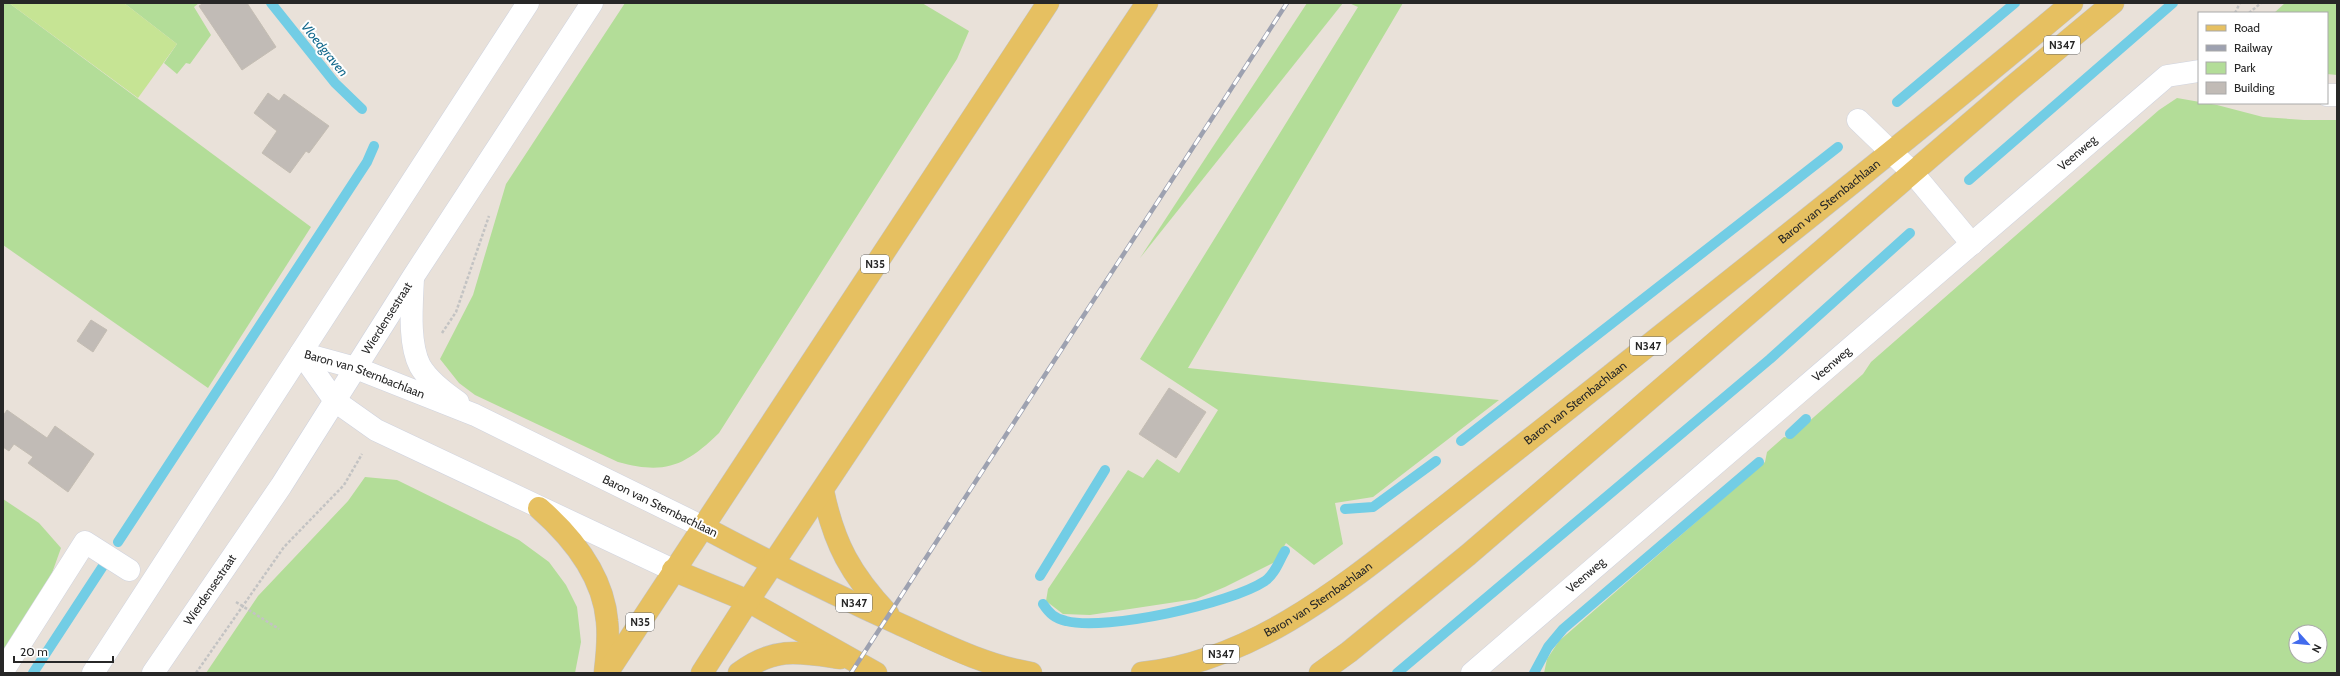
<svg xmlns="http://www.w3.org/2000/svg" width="2340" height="676" font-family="Cabin,sans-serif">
<rect width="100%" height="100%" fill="#e9e1d9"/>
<g fill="#b3dd98" fill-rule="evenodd">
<polygon points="3,3 9,3 311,227 208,388 3,245"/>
<polygon points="124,3 199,3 194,7 211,35 190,64 186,63 177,74 164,63 177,44"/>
<path d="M625,3H922L969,31L957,59L719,433C685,466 665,475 618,462L475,395L459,383L440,359L473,295L506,184Z"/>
<polygon points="1307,3 1343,3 1140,258"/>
<polygon points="1349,3 1403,3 1188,368 1499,400 1373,497 1335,503 1343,544 1314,565 1286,543 1275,562 1225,587 1196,599 1090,615 1063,614 1046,601 1048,589 1128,470 1143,478 1157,459 1179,473 1218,410 1140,359 1358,7"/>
<polygon points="2285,3 2337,3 2337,75 2327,74 2327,13 2274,13"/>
<path d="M2177,98L2217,105L2263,117L2304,120H2337V673H1544L1547,659L1559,641L1765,462L1767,452L1784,437L1790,438L1863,374L1871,362L2159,110ZM2296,632H2320V656H2296Z"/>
<polygon points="365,477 397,480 519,540 549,562 566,585 577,607 581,642 575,673 206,673 258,596 348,501"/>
<polygon points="3,499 39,523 61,548 52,573 3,651"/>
</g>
<polygon fill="#c6e494" points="9,3 124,3 177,44 138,98"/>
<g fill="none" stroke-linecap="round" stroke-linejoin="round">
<g stroke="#72cde5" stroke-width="10">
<polyline points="271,3 335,83 362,109"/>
<polyline points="1897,102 2015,3"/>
<polyline points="1969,180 2173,3"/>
<polyline points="1790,434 1806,419"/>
<polyline points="1461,441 1838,147"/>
<polyline points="1345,509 1373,507 1436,461"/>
<polyline points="118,542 367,162 374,146"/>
<polyline points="1040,576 1105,470"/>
<path d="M1043,604C1049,613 1055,619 1066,621C1107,631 1230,604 1265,581C1275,574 1279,561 1285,551"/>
<polyline points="33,673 103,566"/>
<polyline points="1397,673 1770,359 1910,233"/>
<polyline points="1534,673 1548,647 1563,629 1759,462"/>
</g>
</g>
<g fill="#c1bbb6" stroke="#c4bdb3">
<polygon points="204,3 247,3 276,47 242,70 199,6"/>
<polygon points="268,93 279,101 284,94 329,126 309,153 306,151 290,173 262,153 277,131 254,113"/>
<polygon points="91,320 107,330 93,352 77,341"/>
<polygon points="1169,388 1206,412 1176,458 1139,434"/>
<polygon points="7,410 47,438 55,426 94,454 68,492 28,463 33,457 14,444 9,451 3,447 3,416"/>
</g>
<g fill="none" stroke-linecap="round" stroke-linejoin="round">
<g stroke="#cfd3df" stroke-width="23">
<g id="minor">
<polyline points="2327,95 2337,95"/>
<polyline points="1858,120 1913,173 1972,244"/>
<path d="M413,278C412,303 408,343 420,366C428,380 445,393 458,402"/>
<path id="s1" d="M301,353L356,368L475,415L703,527"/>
<polyline points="301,353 335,401 376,430 673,570"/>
<polyline points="3,671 85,542 129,570"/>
<polyline points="93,673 528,3"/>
<path id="s2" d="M153,673L281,486L413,277L592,3"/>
<path id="s3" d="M1472,673L2167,76L2199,71"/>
</g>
</g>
<g stroke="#c3c3c3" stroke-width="23">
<g id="major">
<path d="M823,491C834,544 851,575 888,614"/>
<path d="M539,508C572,537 603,574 607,621C609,638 607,655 605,672"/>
<path d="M703,527C767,561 831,593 897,623C939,642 985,666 1031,673"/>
<polyline points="673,570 748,601 876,673"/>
<polyline points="607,673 1048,3"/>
<polyline points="702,673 748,601 1147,3"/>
<path d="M739,673C775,646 800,652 840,658"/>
<path id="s4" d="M1142,673C1260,660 1353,578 1443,508C1499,463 1555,419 1611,375C1766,252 1921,130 2072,3"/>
<polyline points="1320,673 1349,652 1468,555 2012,87 2113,3"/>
</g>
</g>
<g stroke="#c3c3c3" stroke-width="2.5" stroke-dasharray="3 2" stroke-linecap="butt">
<polyline points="2235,13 2240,3"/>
<polyline points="2249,13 2261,3"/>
<polyline points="442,333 456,312 489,216"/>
<polyline points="236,602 279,629"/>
<polyline points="196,673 284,547 344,485 362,454"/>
</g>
<use href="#minor" stroke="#fff" stroke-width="22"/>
<use href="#major" stroke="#e6c061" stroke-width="22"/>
<g stroke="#9da1b0" stroke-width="4.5">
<polyline id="rail" points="851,673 1287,3"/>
</g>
<use href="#rail" stroke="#fff" stroke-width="3" stroke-dasharray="9" stroke-linecap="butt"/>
</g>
<g text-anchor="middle" stroke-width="4" stroke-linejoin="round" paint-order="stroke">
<g fill="#fff" stroke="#686868" stroke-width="1">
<rect x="2044" y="36" width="36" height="18" rx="3"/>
<rect x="861" y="255" width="28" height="18" rx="3"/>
<rect x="1630" y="337" width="36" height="18" rx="3"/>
<rect x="836" y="594" width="36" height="18" rx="3"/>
<rect x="626" y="613" width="28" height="18" rx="3"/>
<rect x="1203" y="645" width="36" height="18" rx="3"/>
</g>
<g font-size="11" font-weight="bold" fill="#272727">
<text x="2062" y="49">N347</text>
<text x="875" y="268">N35</text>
<text x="1648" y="350">N347</text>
<text x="854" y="607">N347</text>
<text x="640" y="626">N35</text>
<text x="1221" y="658">N347</text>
</g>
<g font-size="12" fill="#272727" stroke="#fff">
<text dy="4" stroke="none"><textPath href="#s3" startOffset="798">Veenweg</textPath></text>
<text dy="4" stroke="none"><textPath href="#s4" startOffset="841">Baron van Sternbachlaan</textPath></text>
<text dy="4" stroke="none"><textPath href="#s2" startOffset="425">Wierdensestraat</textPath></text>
<text dy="4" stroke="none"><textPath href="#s3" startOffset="474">Veenweg</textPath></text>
<text dy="4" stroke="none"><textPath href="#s1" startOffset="67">Baron van Sternbachlaan</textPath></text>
<text dy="4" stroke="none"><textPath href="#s4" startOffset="517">Baron van Sternbachlaan</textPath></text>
<text transform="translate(660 506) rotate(26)" y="4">Baron van Sternbachlaan</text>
<text dy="4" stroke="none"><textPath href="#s3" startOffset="150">Veenweg</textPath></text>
<text dy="4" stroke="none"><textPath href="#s2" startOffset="101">Wierdensestraat</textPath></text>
<text dy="4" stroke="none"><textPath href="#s4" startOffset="193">Baron van Sternbachlaan</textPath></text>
</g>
<g font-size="13" font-style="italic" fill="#156a8d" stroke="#fff">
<text transform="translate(325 49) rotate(51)" y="5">Vloedgraven</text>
</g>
</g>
<rect width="2340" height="676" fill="none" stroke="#272727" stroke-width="8"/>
<rect x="2198" y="12" width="130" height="92" fill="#ffffff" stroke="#a9a9a9"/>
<rect x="2206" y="25" width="20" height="6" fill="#e6c061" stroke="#a9a9a9"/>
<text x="2234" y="32" font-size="12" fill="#272727">Road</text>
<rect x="2206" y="45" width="20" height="6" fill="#9da1b0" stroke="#a9a9a9"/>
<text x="2234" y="52" font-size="12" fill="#272727">Railway</text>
<rect x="2206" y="62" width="20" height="12" fill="#b3dd98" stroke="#a9a9a9"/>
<text x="2234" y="72" font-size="12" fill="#272727">Park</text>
<rect x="2206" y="82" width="20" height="12" fill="#c1bbb6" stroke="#a9a9a9"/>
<text x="2234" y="92" font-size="12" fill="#272727">Building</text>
<g transform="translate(2308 644) rotate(117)"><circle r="19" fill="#ffffff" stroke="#a9a9a9"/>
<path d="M0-3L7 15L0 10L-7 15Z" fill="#426bed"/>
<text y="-6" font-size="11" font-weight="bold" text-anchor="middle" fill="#272727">N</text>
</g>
<path d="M14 656v6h99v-6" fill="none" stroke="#272727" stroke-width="2"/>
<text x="20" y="656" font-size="12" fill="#272727" stroke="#ffffff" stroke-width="3" paint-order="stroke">20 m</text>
</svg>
